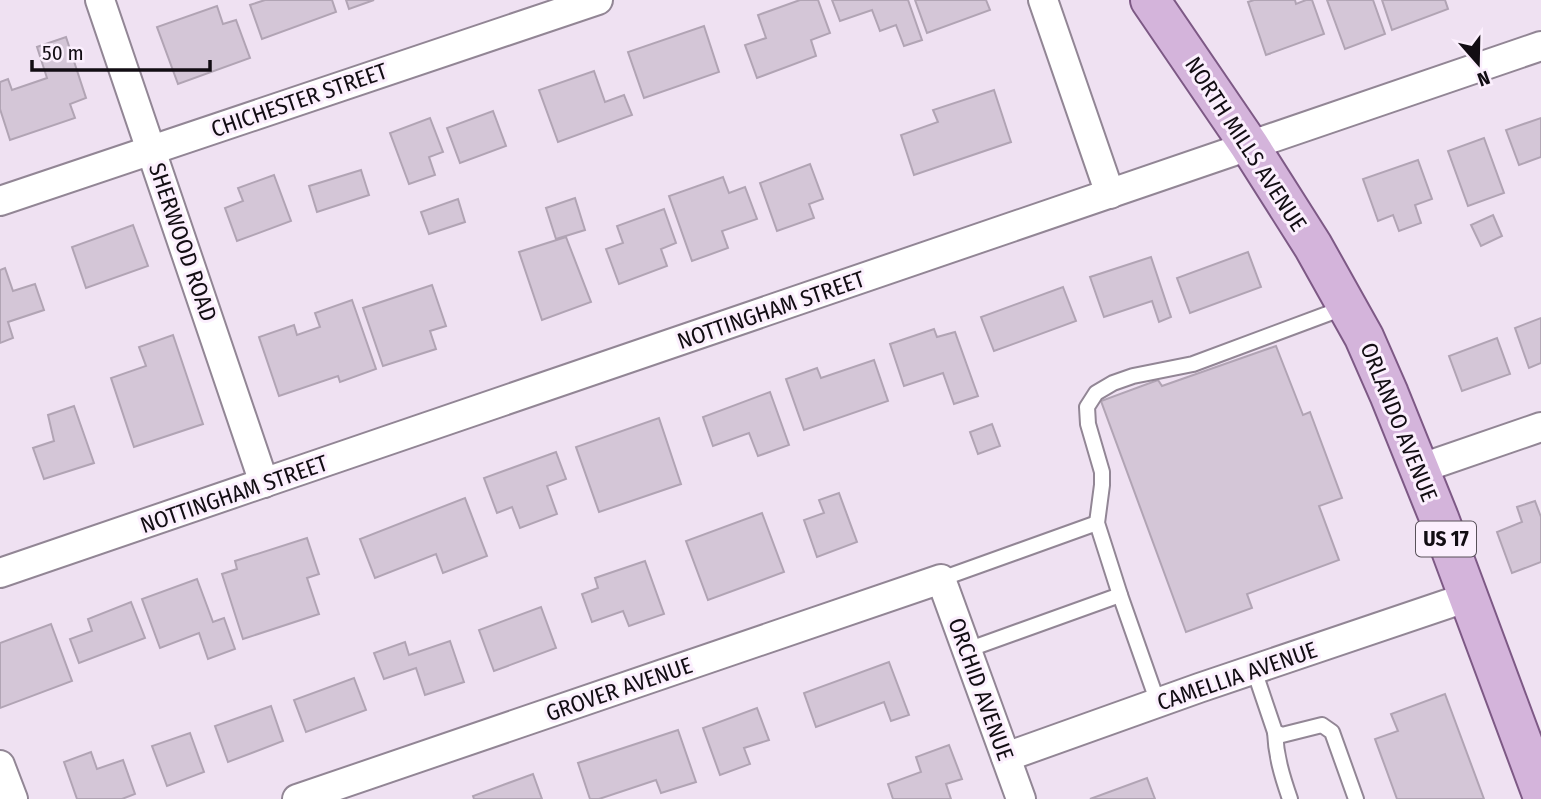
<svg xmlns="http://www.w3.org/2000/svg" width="1541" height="799" font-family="'Fira Sans Condensed',sans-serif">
<rect width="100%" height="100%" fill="#efe1f2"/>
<g fill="#d4c6d7" stroke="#b1a4b4" stroke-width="2">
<polygon points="265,0 332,0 336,12 262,39 250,5"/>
<polygon points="346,0 374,0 349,9"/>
<polygon points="800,0 818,0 830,33 811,40 816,56 757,78 745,45 766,38 758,15"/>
<polygon points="832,0 908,0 922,40 904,46 896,25 880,31 872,10 840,21"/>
<polygon points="915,0 986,0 990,10 927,33"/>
<polygon points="1254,0 1295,0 1296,4 1306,0 1312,0 1324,34 1266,55 1248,2"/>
<polygon points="1327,0 1373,0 1385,34 1345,49"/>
<polygon points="1382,0 1445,0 1448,9 1392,30"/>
<polygon points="217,6 223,24 236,20 250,58 178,84 157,27"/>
<polygon points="704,26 719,72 644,98 628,52"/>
<polygon points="66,37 86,98 70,104 75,118 10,140 0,109 0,82 8,79 12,90 47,78 37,47"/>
<polygon points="594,71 605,102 624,95 632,115 558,142 539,90"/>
<polygon points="994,90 1011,142 914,175 901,135 938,122 933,110"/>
<polygon points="493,111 506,146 460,163 447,128"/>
<polygon points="430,118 443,152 429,157 435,175 409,184 390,133"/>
<polygon points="1541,118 1541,157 1519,165 1506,130"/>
<polygon points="1484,138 1504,193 1468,206 1448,151"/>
<polygon points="1418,160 1432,199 1415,205 1421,223 1399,231 1393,215 1378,221 1363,179"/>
<polygon points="810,164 823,199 809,204 814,218 777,231 760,183"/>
<polygon points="361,170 369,195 317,212 309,186"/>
<polygon points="274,175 291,221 237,241 225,208 243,201 238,188"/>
<polygon points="723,177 729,193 745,187 757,219 722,231 728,248 692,261 669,196"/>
<polygon points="575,198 585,230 556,239 546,208"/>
<polygon points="458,199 465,222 429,234 421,212"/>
<polygon points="664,209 676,243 661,249 667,266 619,284 606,249 623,243 617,226"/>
<polygon points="1493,215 1502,236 1481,246 1471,225"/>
<polygon points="133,225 148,266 86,288 72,247"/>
<polygon points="566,237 591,302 542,320 519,252"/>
<polygon points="1248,252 1261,287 1190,313 1177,278"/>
<polygon points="1151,257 1171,317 1159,322 1152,301 1104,317 1090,277"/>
<polygon points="5,268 13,291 35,284 44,310 8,322 13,338 0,343 0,270"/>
<polygon points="432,285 446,326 430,331 436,349 383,366 363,308"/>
<polygon points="1063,287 1076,321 994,351 981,317"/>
<polygon points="352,300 376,369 340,382 338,376 279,396 259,337 294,325 297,335 320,327 315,313"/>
<polygon points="1541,318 1541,363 1529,368 1515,328"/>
<polygon points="934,329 937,337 955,332 978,396 954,404 943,373 904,386 890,344"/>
<polygon points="173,335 203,424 134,447 111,378 146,366 139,347"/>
<polygon points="1497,338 1510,374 1462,391 1449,356"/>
<polygon points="1276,346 1303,415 1310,412 1342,498 1319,506 1339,560 1247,594 1252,608 1186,632 1101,401 1158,380 1162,386"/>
<polygon points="874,360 888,401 804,430 786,379 817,368 821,378"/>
<polygon points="770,392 789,445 758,456 749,433 713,446 703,417"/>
<polygon points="74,406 94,463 44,479 33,448 54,441 48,415"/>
<polygon points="659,418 681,484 599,512 576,447"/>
<polygon points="992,424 1000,446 978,454 970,432"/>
<polygon points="556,452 566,479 547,486 557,514 520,528 512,507 497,513 484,478"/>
<polygon points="839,493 857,542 817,557 804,520 824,513 819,500"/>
<polygon points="465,498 487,556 443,573 436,554 375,578 360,539"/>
<polygon points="1535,501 1541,517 1541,562 1512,573 1497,532 1522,522 1517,507"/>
<polygon points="762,513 784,572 708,600 686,541"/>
<polygon points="307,538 319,574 307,578 319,614 243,639 222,574 237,569 235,561"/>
<polygon points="645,561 664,614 629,626 623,611 592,622 582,594 598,588 595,578"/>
<polygon points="197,579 213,622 224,618 235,649 208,659 199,633 160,648 142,599"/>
<polygon points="131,602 145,638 79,663 70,639 92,631 88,619"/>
<polygon points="541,607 556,648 494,671 479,630"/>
<polygon points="51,624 72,681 0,708 0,643"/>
<polygon points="450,641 464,682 425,695 416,668 384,679 374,653 405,642 409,655"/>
<polygon points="889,662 909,715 891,721 884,702 816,727 804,693"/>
<polygon points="354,678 366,710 306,732 294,700"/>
<polygon points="1445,694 1484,799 1397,799 1375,739 1398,731 1391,714"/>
<polygon points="271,706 283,741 228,762 215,726"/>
<polygon points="757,708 769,740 744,748 750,764 720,775 703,728"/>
<polygon points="678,730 696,782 661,793 656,780 599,799 590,799 578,763"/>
<polygon points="190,733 204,772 167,786 152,746"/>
<polygon points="949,745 962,779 946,784 951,799 893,799 888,784 921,772 916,757"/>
<polygon points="91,752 97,769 123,760 135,794 122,799 77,799 64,762"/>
<polygon points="533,774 542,799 474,799 473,796"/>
<polygon points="1147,778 1155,799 1090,799"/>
</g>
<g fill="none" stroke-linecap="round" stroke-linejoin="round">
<g stroke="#928695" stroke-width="18">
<g id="lane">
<polyline points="941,579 1097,523"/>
<polyline points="967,650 1120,595"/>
<polyline points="1254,670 1275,732 1282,735 1322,725 1332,732 1356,799"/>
<polyline points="1158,703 1120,595 1097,523 1102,485 1102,472 1088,424 1087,407 1096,393 1113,383 1133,376 1193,364 1346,307"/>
<path d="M1275,732C1276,756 1282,776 1290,799"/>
</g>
</g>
<g stroke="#928695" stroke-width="32">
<g id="street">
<polyline points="100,0 264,483"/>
<polyline points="1043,0 1110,194"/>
<polyline points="0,201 598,0"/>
<polyline points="1419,469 1541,427"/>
<polyline points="0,573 1541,46"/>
<polyline points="1006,757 1199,688 1468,597"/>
<polyline points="0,765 13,799"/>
<polyline points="297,799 941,579 1021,799"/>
</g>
</g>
<g stroke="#7d5985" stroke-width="42">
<polyline id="primary" points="1150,0 1249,145 1313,246 1364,337 1389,394 1439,518 1541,792"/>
</g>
<use href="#lane" stroke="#fff" stroke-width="14"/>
<use href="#street" stroke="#fff" stroke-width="28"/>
<use href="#primary" stroke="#d4b4db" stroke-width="38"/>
</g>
<g text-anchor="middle" stroke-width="6" stroke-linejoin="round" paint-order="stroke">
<rect fill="#fbeffd" stroke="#585159" stroke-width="2" x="1416" y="521.5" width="60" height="35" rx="5"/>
<g font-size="21" font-weight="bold" fill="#120d13">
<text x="1446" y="546">US 17</text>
</g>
<g font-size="23" fill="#120d13" stroke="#fbeffd">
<text transform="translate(299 100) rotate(-19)" y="8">CHICHESTER STREET</text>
<text transform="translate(1246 144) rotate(57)" y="8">NORTH MILLS AVENUE</text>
<text transform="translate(183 242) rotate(71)" y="8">SHERWOOD ROAD</text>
<text transform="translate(771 310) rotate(-19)" y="8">NOTTINGHAM STREET</text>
<text transform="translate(1399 422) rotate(68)" y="8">ORLANDO AVENUE</text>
<text transform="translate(234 494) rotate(-19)" y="8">NOTTINGHAM STREET</text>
<text transform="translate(1237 676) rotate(-19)" y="8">CAMELLIA AVENUE</text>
<text transform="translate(619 689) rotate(-19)" y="8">GROVER AVENUE</text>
<text transform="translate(981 689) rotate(70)" y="8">ORCHID AVENUE</text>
</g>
</g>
<g transform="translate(1478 63) rotate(160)" stroke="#fbeffd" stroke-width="5" paint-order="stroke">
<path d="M0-5L12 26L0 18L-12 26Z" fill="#120d13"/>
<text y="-10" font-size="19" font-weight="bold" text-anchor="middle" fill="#120d13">N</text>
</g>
<path d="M32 60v10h178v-10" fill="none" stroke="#120d13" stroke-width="3.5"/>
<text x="42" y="60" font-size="21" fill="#120d13" stroke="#fbeffd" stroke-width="5" paint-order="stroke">50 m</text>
</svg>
